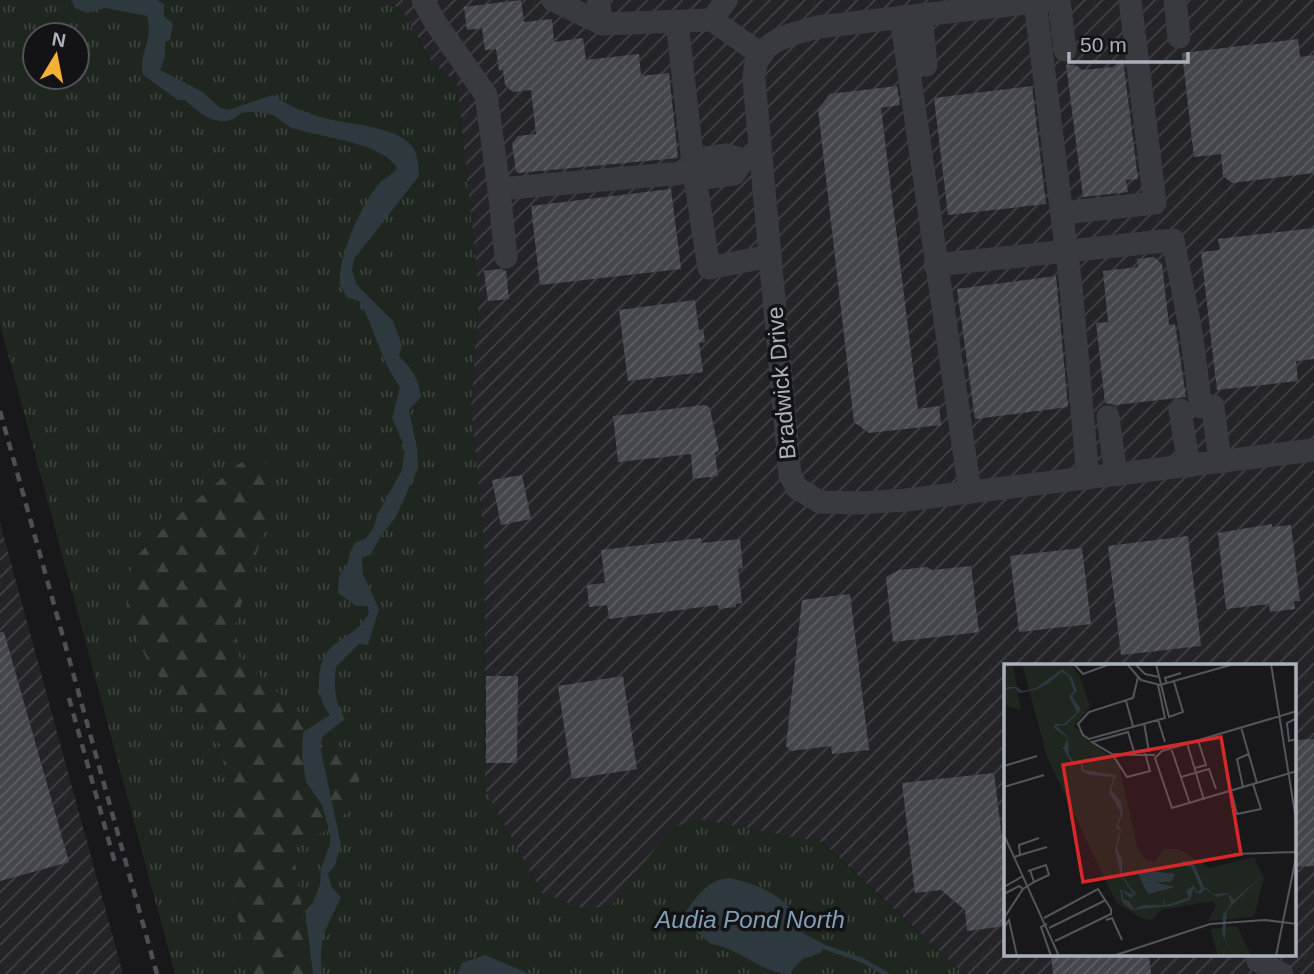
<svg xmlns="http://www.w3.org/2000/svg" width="1314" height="974" font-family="Helvetica,sans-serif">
<defs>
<pattern id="industrial-furrows" width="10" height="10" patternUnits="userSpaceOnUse" patternTransform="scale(1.75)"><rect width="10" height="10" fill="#242428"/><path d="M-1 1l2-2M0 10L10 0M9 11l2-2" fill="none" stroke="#414145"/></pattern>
<pattern id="grass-tufts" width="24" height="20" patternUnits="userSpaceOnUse" patternTransform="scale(1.75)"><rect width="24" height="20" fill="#1e261f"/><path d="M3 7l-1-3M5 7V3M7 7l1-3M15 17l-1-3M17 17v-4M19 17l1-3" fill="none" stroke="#3c433d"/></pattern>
<pattern id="forest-firs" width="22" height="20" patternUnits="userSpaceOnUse" patternTransform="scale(1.75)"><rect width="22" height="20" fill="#1e261f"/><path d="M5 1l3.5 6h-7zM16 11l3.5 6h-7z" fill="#3c433d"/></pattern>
<pattern id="building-hatch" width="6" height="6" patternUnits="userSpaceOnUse" patternTransform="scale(1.75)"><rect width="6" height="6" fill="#45464b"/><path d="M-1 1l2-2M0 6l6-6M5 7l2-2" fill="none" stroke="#5d5e63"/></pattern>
</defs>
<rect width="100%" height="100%" fill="#18181b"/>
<g fill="url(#industrial-furrows)" fill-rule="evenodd">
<path d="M388,0H1314V974H964L822,842L671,829L612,905L586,910L542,893L485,790L484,543L471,406L479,293L457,83L432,63L405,15ZM1006,666H1295V955H1006Z"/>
<polygon points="0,523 123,974 0,974"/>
</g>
<path fill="url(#grass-tufts)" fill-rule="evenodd" d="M0,0H388L405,15L432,63L457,83L479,293L471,406L484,543L485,790L542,893L586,910L612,905L671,828L699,819L821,842L964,974H175L0,324ZM35,35H77V77H35Z"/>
<path fill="url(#forest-firs)" d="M256,457L265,459L273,499L235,625L239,657L361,768C354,821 335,824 293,850L307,940L316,974H252L227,872V780L220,744L150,666L129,621L125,591L134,559L167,525L240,463Z"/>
<g fill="#2e383f">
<path d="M71,0H157L164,4V16L173,24L170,40L165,42V57L160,70L203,92L219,107L228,110L273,95C290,107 308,114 328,119C350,124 396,127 411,145C419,154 418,166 419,176L354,259L352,271L357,285L393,321L402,345L399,356C412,368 419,380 421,397L409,410L417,448L418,468L396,517L381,536L371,554L362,558L363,574L379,609L368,645L359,644L336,667C334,686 334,702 345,719L323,736L320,746L341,845L335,865L328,874L332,888L341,897C326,930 318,936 322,974H313L305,911L313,902L320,884L321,869L330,844V834L322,805L306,782L302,757L303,732L330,715C316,700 315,668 328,651C342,635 357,635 369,613L367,606H356L338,593L339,576L347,565L350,552L355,543L366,538L374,527L377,515L402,470L405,448L392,418L400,387C379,358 376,330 359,301L348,298C345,294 341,288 340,284C336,262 362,203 377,186C382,179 392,176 397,168C382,142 321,138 292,128C284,125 278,116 269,114C263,112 248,111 242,113C239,114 237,118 233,119C216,127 196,111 185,100H178L143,75C138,55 154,41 147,16L105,8L87,13L75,8Z"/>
<path d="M729,878C761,884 795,900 803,933L824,944L821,953L804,958L788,974C759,972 739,948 711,944C701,933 688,930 682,917C695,899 706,880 729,878Z"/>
<polygon points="485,955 525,972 528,974 457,974 462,963"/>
</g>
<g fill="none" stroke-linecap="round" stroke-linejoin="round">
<polyline stroke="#2e383f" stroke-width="4.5" points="824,947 862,960 886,974"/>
</g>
<g fill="url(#building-hatch)">
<polygon points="521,0 524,22 552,19 554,42 583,38 586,60 639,54 641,76 669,73 678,158 518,173 516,171 512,144 518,136 536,134 531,90 513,92 505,85 503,70 499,71 496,49 485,50 482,28 467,30 464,7"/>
<polygon points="1298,39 1300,57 1314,55 1314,173 1232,183 1223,176 1221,154 1194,157 1182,53"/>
<polygon points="1123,59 1138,179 1126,180 1128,192 1083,197 1066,64 1077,66 1082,70 1114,67 1118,61"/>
<polygon points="897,86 900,105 881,108 918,409 939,406 941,425 869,433 854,422 818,109 830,94"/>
<polygon points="1032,86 1046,204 948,215 934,98"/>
<polygon points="671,189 681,269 540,285 531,206"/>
<polygon points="1314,228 1314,359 1296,361 1298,381 1217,390 1201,252 1220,250 1218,239"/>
<polygon points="1154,257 1162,264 1169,325 1175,324 1186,397 1115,405 1105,403 1096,323 1108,322 1103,271 1138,267 1137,259"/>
<polygon points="500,269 506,271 509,299 488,301 484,271"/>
<polygon points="1056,276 1068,407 975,419 957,289"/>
<polygon points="695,300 699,330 703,329 705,342 699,343 703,372 628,381 619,310"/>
<polygon points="704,405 708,406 710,409 719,451 715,453 718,476 693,479 691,454 618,462 613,416"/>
<polygon points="522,475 531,519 501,525 492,480"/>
<polygon points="1272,524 1272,527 1291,525 1300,601 1294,601 1295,609 1270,612 1269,604 1226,609 1218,533"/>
<polygon points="1188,536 1201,646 1121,655 1108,546"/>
<polygon points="701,538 701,543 740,539 743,568 738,569 742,603 736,604 736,607 719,609 718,605 609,619 607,605 589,607 587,585 605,583 601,550"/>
<polygon points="1082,548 1091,624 1019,632 1010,556"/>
<polygon points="971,566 979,632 893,642 886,577 899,570 927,567 932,570"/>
<polygon points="850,594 869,750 832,754 831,746 791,751 786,746 802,600"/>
<polygon points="0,632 4,632 69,862 0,881"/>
<polygon points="486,676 518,676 517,763 486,763"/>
<polygon points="623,676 637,769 572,779 558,686"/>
<polygon points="1314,739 1314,866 1295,867 1295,740"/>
<polygon points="994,773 1006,871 1006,926 967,931 965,910 941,890 915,893 902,783"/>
<polygon points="1051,955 1149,955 1151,974 1053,974"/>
</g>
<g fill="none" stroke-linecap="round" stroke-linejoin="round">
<g stroke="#393a40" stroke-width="23">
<polyline points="423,0 435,22 486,95 499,189 694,172 677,22"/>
<polyline points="553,0 602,24 712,20 762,55"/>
<polyline points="598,0 602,24"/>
<path d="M1052,0L818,27C789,35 753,41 754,80L790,475L797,488L820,502L859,503L906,500L1314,450"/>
<polyline points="1059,0 1065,50"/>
<polyline points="1175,0 1179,37"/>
<polyline points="1035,2 1071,287 1088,478"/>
<polyline points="921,15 926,65"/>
<polyline points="901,17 970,492"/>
<polyline points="712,20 726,0"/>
<polyline points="693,160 727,155 743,160 761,156"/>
<polyline points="694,172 709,268 770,256"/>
<polyline points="695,179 734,174 743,160"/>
<polyline points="499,189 506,257"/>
<polyline points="1062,213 1155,203 1130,0"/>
<polyline points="935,265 1173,240 1191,332 1201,407"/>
<polyline points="1213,406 1220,462"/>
<polyline points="1180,410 1189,466"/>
<polyline points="1108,417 1116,475"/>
<polyline points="1258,961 1282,974"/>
</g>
<g stroke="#4c4f55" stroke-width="4.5" stroke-dasharray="9 7" stroke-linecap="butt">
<polyline points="0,411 157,974"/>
<polyline points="69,698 115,863"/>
</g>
</g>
<g text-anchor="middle" stroke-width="7" stroke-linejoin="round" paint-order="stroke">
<g font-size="23" fill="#abb0ba" stroke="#131316">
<text transform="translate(781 383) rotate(-95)" y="8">Bradwick Drive</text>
</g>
<g font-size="24" font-style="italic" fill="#829eb5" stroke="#131316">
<text x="750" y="928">Audia Pond North</text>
</g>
</g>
<g transform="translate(1004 664)">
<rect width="292" height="292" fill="#18181b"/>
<path d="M0,0H9L17,46L0,41ZM18,0H67L76,13L86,43L70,62L115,101L134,186L143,197H151L160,185H175L205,204L250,193L260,214L250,253L204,257L212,241L209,237L157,246L148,256L138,255L112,238L43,93ZM233,262L247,292H214L206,265Z" fill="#1e261f"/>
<path d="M100,151L101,175L118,186L112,197L121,220L117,233L109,228L110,214L101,186L86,170Z" fill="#1e261f"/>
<path d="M58,5L68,13L73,27L68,32L77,46L62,61L52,62L64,73L65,91L70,98H78L80,106L112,111L107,126L117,138L119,149L114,161L117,166L113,184L118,196V212L132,230L127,234L121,230L118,226L119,235L125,237L130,245L139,241H159L160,233L161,241L166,240L185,233L182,227L190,221L193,228L200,223L204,225L209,230L224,229L230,236L258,212L223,246L221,275L229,292L218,270L219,251L227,239L224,230L213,233L201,225L196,230L191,228L190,223L186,236L167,242L128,246L118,238L116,225L130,231L117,212L111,186L116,167L112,163L117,149L105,128L110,113L85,111L77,107V100H68L59,84L64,74L50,64L51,60H60L73,48L65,32L70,27L65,13L58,8L42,21L31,26L16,29L11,24L0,26L4,23H13L18,27L32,24ZM137,206L171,210L167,218H151L171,223L144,230L134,210Z" fill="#2e383f"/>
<path fill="none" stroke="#2e383f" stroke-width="3.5" d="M178,198L189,202L199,225"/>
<path fill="none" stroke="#53555b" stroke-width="2" d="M70,0L79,10L106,0M123,0L137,16L156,21L230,0M131,0L141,10L155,13M152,0L165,53L179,48L170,18M267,0L293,162M134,13L129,34L85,48L74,60L79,71L85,75L161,54L154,21M163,20L161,14L177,9M122,37L129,62M293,47L158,87L151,94L168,144L293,107M293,54L283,59L285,77L293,75M154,56L161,78M140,59L145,88M237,63L253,119M183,79L200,136M167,84L186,140M108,90L123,113L146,107L141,89M131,91L108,90L88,78L124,68L131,91H151M0,102L33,92M191,104L202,101L194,76M177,113L205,105L212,125M0,123L40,111M239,123L233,95L245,90M227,127L233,150L257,145L249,120M0,171L55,292M230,190L293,188M16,191L43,183M10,193L16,191L15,181L35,174M24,207L42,201L45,211L30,218M0,223L19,212M0,230L15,222L19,225M0,254L19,225L30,218L26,206M40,254L94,225L107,245V250L51,277M102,256L108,254L118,276M43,260L37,263L47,292M0,264L5,256L13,292M45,264L102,236M109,292L206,260L261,256L293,260M272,292L293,188"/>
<path fill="#d62828" fill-opacity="0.15" stroke="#d62828" stroke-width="3.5" d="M217,73L237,190L79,218L59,101Z"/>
<rect width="292" height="292" fill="none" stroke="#abb0ba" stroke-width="3.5"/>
</g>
<g transform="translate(56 56) rotate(10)"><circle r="33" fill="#131316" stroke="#505258" stroke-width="2"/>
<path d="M0-5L12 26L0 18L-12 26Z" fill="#f4b137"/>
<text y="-10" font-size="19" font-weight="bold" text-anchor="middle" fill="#abb0ba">N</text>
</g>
<path d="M1069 52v10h119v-10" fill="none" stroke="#abb0ba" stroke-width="3.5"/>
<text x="1080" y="52" font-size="21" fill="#abb0ba" stroke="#131316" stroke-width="5" paint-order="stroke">50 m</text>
</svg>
